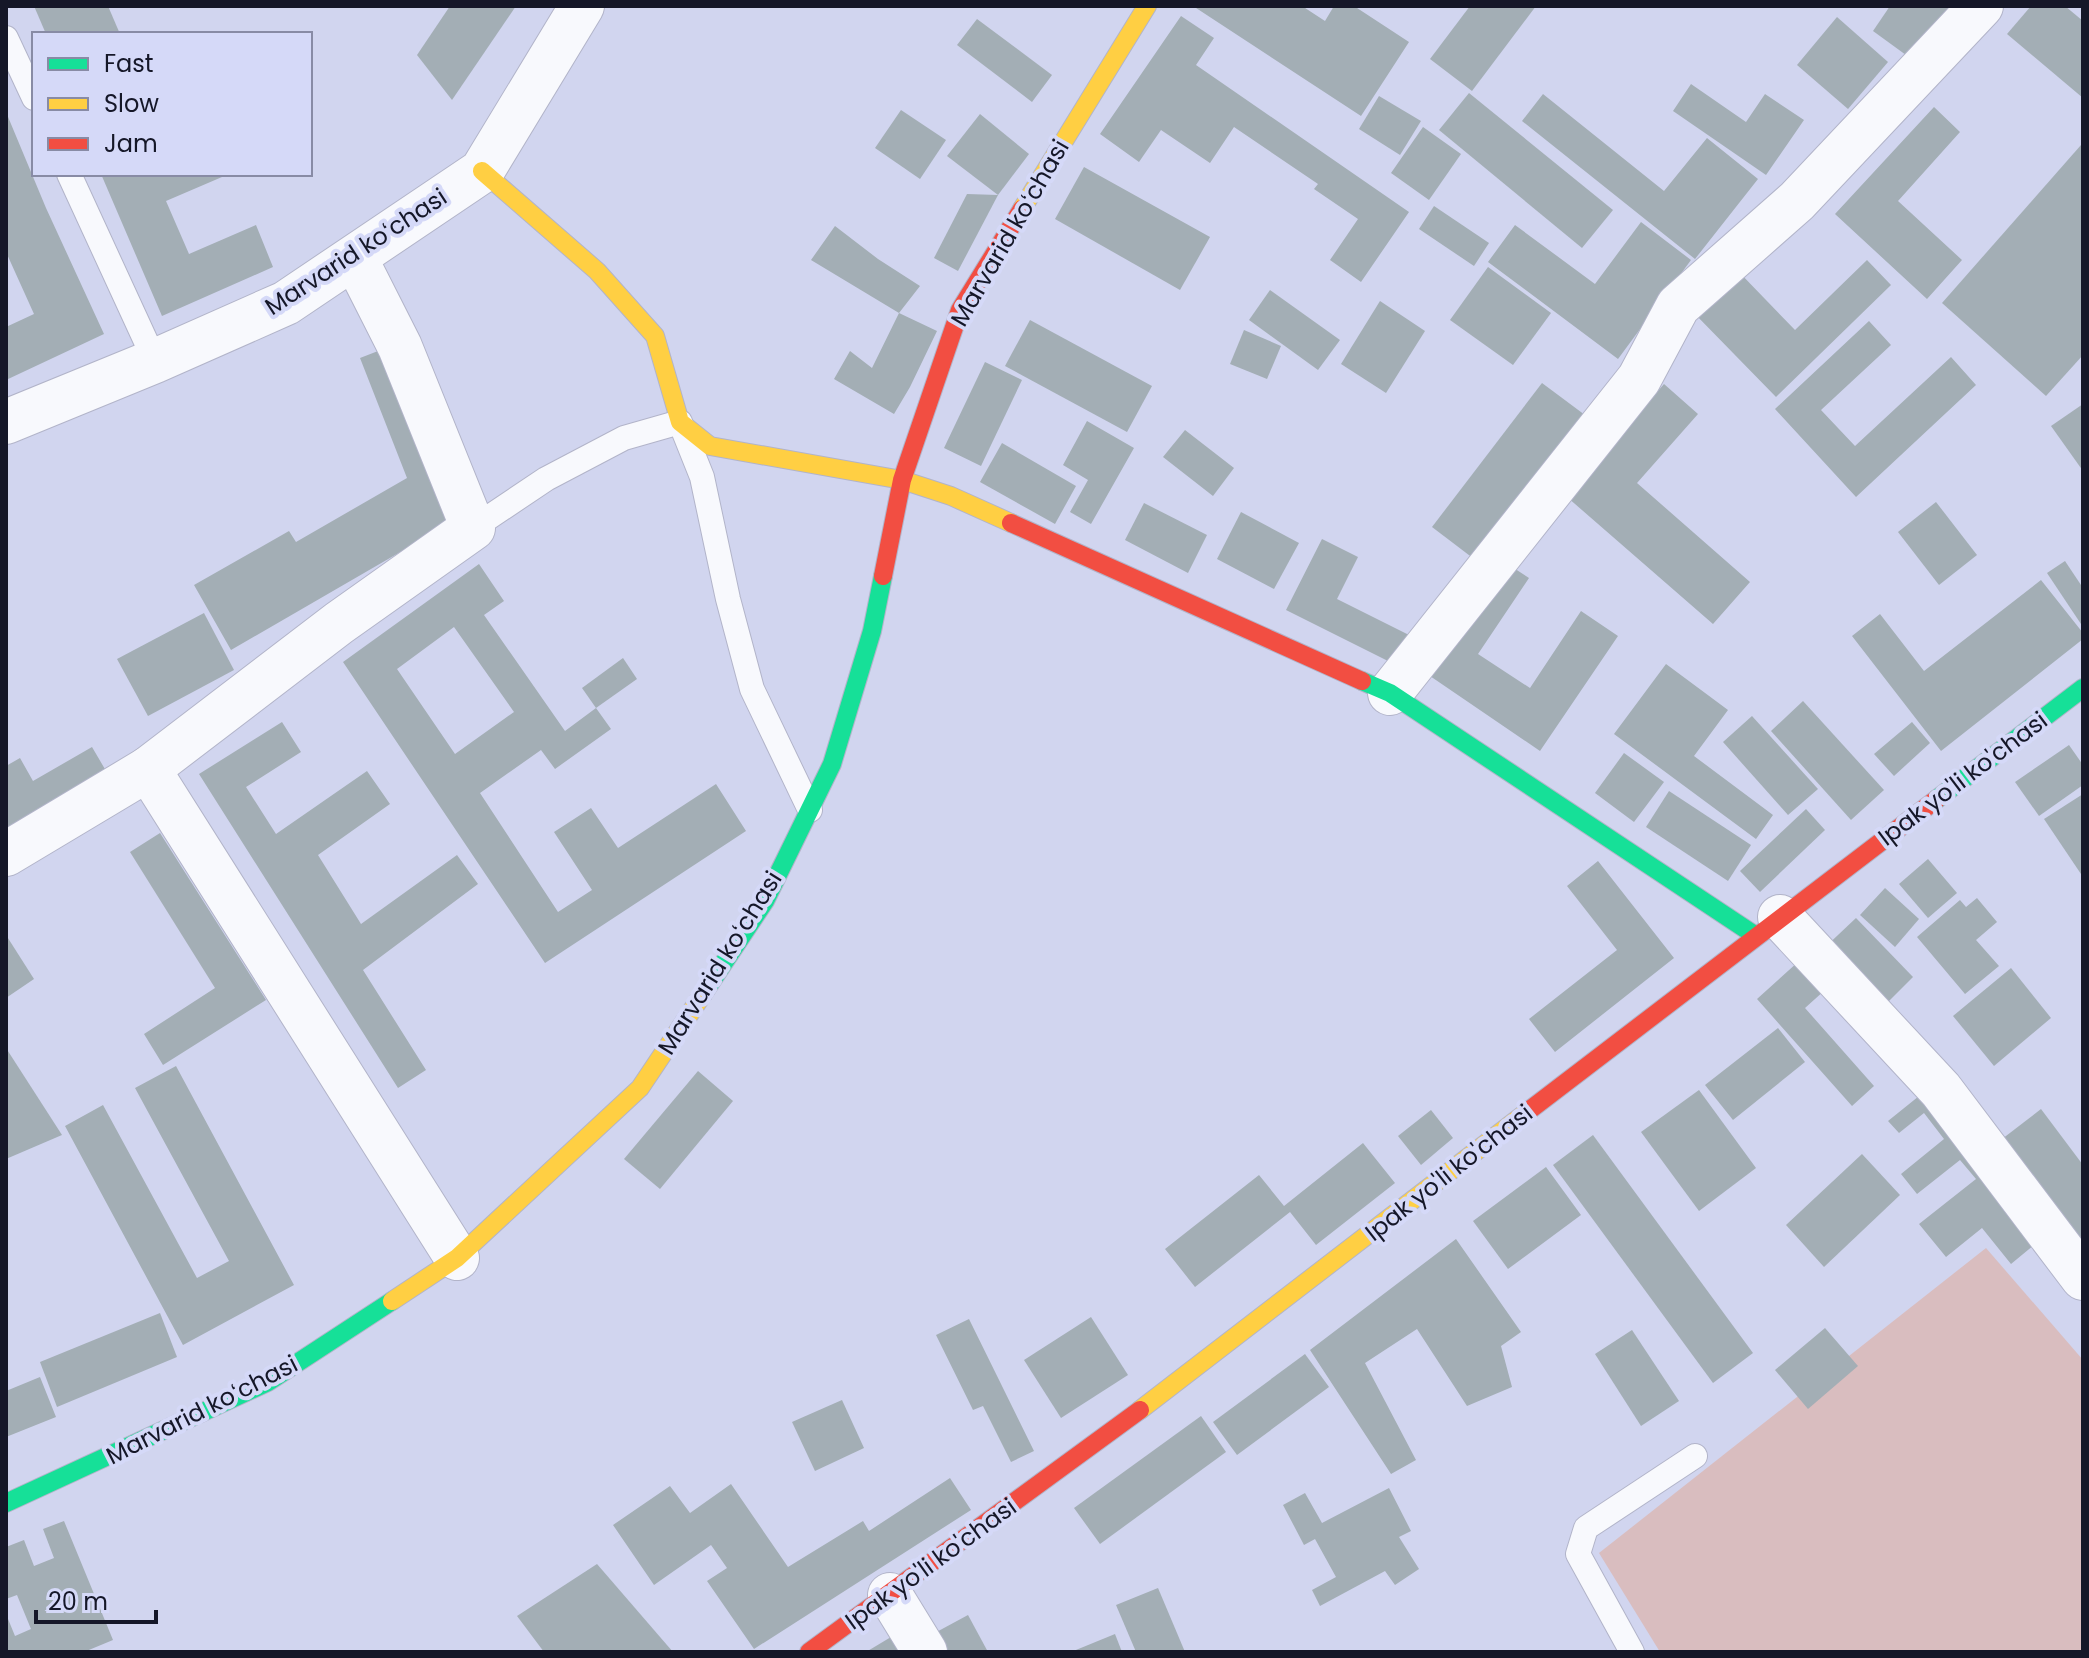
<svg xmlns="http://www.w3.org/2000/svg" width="2089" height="1658" font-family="Poppins,sans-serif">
<rect width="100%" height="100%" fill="#d1d5ef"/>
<polygon fill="#d9bdbf" points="1986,1248 2083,1360 2083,1652 1660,1652 1599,1553"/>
<g fill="#a3aeb5" fill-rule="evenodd">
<polygon points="34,6 108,6 120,34 46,34"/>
<polygon points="450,6 516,6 452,100 417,55"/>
<polygon points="1193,6 1302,6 1325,21 1334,6 1354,6 1409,42 1361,116"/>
<polygon points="1470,6 1536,6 1472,91 1430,59"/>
<polygon points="1890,6 1956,6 1917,63 1873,31"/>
<polygon points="2031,6 2065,6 2083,21 2083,98 2007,34"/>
<polygon points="1181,16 1214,38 1196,65 1409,212 1361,282 1330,260 1358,219 1314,189 1318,184 1234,127 1210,163 1161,130 1139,162 1100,134"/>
<polygon points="1837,17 1888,62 1848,109 1797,65"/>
<polygon points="977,19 1052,75 1032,102 957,45"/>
<polygon points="1691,84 1746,122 1765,94 1804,120 1766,175 1673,111"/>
<polygon points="1469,93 1613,210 1582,248 1439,130"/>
<polygon points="1543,94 1664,191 1707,138 1758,179 1695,259 1522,121"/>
<polygon points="1379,96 1421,121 1400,155 1359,129"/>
<polygon points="1934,107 1960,132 1898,201 1962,260 1927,299 1835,214"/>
<polygon points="901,110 946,140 920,179 875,148"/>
<polygon points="6,112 46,208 104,334 6,380 6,327 34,314 6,252"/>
<polygon points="980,114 1029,154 998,195 947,156"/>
<polygon points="1423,127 1461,154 1429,200 1391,173"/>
<polygon points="2081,145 2083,355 2046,396 1942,303"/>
<polygon points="1084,167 1210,237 1180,290 1055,219"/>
<polygon points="101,174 229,174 166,201 189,254 256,225 273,267 162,316"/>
<polygon points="967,194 998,195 958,271 934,258"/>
<polygon points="1434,206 1489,243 1474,266 1419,229"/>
<polygon points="1641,222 1691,260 1618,359 1488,262 1515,225 1595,284"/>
<polygon points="835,226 878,259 920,286 899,313 811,260"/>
<polygon points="1867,260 1891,285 1776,397 1693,312 1737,270 1795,330"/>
<polygon points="1488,267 1551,313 1513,365 1450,320"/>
<polygon points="1270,290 1340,340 1318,370 1249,320"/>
<polygon points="1380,301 1425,331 1386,393 1341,364"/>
<polygon points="899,313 937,331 910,387 894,414 834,379 850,351 872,368"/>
<polygon points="1030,320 1152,386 1127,432 1005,366"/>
<polygon points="1869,321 1891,345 1821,410 1855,446 1951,357 1976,385 1856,497 1775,409"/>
<polygon points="1244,330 1281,346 1267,379 1230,364"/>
<polygon points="391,346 459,518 231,650 194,585 289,531 296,542 407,478 360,358"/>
<polygon points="985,362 1022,380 981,466 944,448"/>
<polygon points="1542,383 1593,421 1482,565 1432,527"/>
<polygon points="1664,384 1698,414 1637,483 1750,582 1713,624 1567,497"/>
<polygon points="2083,404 2083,471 2051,426"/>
<polygon points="1087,421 1134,448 1091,524 1070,512 1088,480 1063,465"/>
<polygon points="1185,430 1234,468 1213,496 1163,457"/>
<polygon points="1002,443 1076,486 1055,524 980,482"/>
<polygon points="1936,502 1977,555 1939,585 1898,532"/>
<polygon points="1144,503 1207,535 1188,573 1125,540"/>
<polygon points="1241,512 1299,543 1274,589 1217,559"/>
<polygon points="1322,539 1358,557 1337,599 1409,635 1394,664 1286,610"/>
<polygon points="2065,561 2083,588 2083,627 2047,573"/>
<polygon points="1506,563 1529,578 1478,654 1530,688 1581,611 1618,636 1540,751 1430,676"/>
<path d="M479,564L504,601L484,615L565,731L596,708L611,729L555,769L541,750L480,793L558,912L592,890L554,832L591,808L618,848L716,784L746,831L545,963L343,662ZM454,627L514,712L455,754L397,669Z"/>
<polygon points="2041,580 2083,633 2083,639 1941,751 1852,636 1880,614 1924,671"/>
<polygon points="204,613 234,670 148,716 117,659"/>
<polygon points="623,658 637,679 596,708 582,688"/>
<polygon points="1666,664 1728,710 1694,756 1773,815 1756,839 1614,734"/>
<polygon points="1803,701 1884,790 1851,820 1771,731"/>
<polygon points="1752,716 1818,789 1788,815 1723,742"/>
<polygon points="282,722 301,752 246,787 276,834 367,771 390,804 318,855 361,924 457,855 478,884 363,970 426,1070 398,1088 199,774"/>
<polygon points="1912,722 1930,743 1894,776 1874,754"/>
<polygon points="2069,745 2083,765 2083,785 2039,816 2015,782"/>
<polygon points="92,747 109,776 6,841 6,766 20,758 33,781"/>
<polygon points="1624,753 1664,782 1634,822 1595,793"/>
<polygon points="1669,791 1751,845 1728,881 1646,827"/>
<polygon points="2083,794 2083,877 2044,819"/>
<polygon points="1806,809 1825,830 1760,892 1740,871"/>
<polygon points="160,833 266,1000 163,1065 144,1034 215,988 130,852"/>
<polygon points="1928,859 1957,893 1928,918 1899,884"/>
<polygon points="1598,861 1674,958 1555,1052 1529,1019 1617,950 1567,886"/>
<polygon points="1885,888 1919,919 1895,947 1860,915"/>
<polygon points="1977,898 1997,922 1976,940 1999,966 1965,994 1917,937 1960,900 1966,907"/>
<polygon points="1856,918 1913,977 1878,1012 1820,952"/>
<polygon points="6,935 34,979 6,998"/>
<polygon points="1809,952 1835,981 1805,1008 1874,1086 1852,1106 1757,999"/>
<polygon points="2011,968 2051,1018 1994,1066 1953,1016"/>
<polygon points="1778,1028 1805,1062 1733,1120 1705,1085"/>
<polygon points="6,1048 62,1135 6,1159"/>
<polygon points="176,1066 294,1285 183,1345 65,1126 103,1105 197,1278 229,1261 135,1088"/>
<polygon points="698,1071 733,1101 660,1189 624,1159"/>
<polygon points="1929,1088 2046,1235 2011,1264 1982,1228 1946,1257 1919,1224 1976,1179 1960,1160 1917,1194 1901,1174 1944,1139 1924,1113 1899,1133 1888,1121"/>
<polygon points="1699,1090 1756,1168 1699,1211 1641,1132"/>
<polygon points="2041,1109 2083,1165 2083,1270 1989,1149"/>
<polygon points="1431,1110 1453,1138 1421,1165 1398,1136"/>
<polygon points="1593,1135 1753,1353 1713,1383 1553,1165"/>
<polygon points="1363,1143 1395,1183 1316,1245 1290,1212 1195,1287 1165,1249 1259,1175 1284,1206"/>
<polygon points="1862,1154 1900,1195 1824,1267 1786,1225"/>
<polygon points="1546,1167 1581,1215 1508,1269 1473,1221"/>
<polygon points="1456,1239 1521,1332 1501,1346 1512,1387 1467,1406 1417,1329 1365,1363 1416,1460 1391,1474 1310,1350"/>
<polygon points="160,1313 177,1357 57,1407 40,1362"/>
<polygon points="1091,1317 1128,1375 1061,1418 1024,1360"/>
<polygon points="969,1319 1034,1451 1011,1462 983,1406 973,1410 936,1335"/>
<polygon points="1825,1328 1858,1366 1808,1409 1775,1370"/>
<polygon points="1632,1330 1679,1401 1641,1426 1595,1354"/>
<polygon points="1305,1354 1329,1387 1237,1455 1213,1422"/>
<polygon points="40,1377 56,1417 6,1437 6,1391"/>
<polygon points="842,1400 864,1448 815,1471 792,1422"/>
<polygon points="1201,1416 1226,1452 1100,1544 1074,1508"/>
<polygon points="950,1478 971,1510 754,1649 707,1581 727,1568 711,1545 654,1585 613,1525 670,1486 690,1513 731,1484 788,1567 863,1521 869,1531"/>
<polygon points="1389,1488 1411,1531 1399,1537 1419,1569 1395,1585 1385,1571 1320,1606 1312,1590 1336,1577 1315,1539 1304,1545 1283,1505 1305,1493 1322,1523"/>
<polygon points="64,1521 113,1640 84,1652 6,1652 6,1614 15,1636 31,1629 17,1595 6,1599 6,1547 24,1540 34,1566 54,1558 43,1529"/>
<polygon points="597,1564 673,1652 544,1652 517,1616"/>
<polygon points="1158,1588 1185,1652 1136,1652 1116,1605"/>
<polygon points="968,1615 988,1652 941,1652 931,1635"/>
<polygon points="896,1634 907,1652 866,1652"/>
<polygon points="1115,1634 1122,1652 1071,1652"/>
</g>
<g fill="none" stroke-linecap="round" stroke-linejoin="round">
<g stroke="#b2b4c9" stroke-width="26">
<g id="lane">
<polyline points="6,38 34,98"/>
<polyline points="69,174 155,361"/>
<polyline points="473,528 546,479 624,438 680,422 702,477 728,599 752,689 810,810"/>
<polyline points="1632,1652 1578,1554 1586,1528 1695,1456"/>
</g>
</g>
<g stroke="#b2b4c9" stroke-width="46">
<g id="street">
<polyline points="6,422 155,361 286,303 482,171 582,6"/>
<polyline points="1390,693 1639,379 1678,306 1797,201 1981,6"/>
<polyline points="148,769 339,623 473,528 400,347 355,258"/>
<polyline points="6,854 148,769 457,1258"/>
<polyline points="1780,917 1941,1090 2083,1278"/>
<polyline points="890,1595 925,1652"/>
</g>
</g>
<g stroke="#b2b4c9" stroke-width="20">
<g id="fast">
<polyline points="1362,681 1390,693 1756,936"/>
<polyline points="1937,799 2083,688"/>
<polyline points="703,994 765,901 832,764 872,631 883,576"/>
<polyline points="6,1503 268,1382 392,1301"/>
</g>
</g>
<g stroke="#b2b4c9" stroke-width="20">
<g id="slow">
<polyline points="482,171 597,271 655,336 680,422 710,446 902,480 951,496 1011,523"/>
<polyline points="1022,209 1147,6"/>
<polyline points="392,1301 457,1258 640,1088 703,994"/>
<polyline points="1140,1410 1527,1112"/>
</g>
</g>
<g stroke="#b2b4c9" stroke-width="20">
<g id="jam">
<polyline points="1011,523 1362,681"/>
<polyline points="883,576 902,480 960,310 1022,209"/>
<polyline points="1527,1112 1937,799"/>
<polyline points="809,1652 1140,1410"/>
</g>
</g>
<use href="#lane" stroke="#f8f9fd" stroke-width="24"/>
<use href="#street" stroke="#f8f9fd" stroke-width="44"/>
<use href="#fast" stroke="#16e098" stroke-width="18"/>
<use href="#slow" stroke="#ffcf43" stroke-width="18"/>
<use href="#jam" stroke="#f24e42" stroke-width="18"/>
</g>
<g text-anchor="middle" stroke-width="8" stroke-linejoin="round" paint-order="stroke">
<g font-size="24" fill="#151728" stroke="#d5d9f8">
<text transform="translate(1010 233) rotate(-60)" y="8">Marvarid koʻchasi</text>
<text transform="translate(356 252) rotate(-33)" y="8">Marvarid koʻchasi</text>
<text transform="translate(1963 779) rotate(-37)" y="8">Ipak yo'li ko'chasi</text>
<text transform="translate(720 963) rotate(-58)" y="8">Marvarid koʻchasi</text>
<text transform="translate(1449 1173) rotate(-38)" y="8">Ipak yo'li ko'chasi</text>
<text transform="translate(202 1410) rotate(-27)" y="8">Marvarid koʻchasi</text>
<text transform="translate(931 1564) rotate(-36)" y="8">Ipak yo'li ko'chasi</text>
</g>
</g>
<rect width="2089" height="1658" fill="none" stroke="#151728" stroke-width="16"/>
<rect x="32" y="32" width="280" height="144" fill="#d5d9f8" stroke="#888ba5" stroke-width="2"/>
<rect x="48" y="58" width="40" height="12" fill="#16e098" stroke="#888ba5" stroke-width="2"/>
<text x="104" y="72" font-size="24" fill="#151728">Fast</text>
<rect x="48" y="98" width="40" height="12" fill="#ffcf43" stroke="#888ba5" stroke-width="2"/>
<text x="104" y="112" font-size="24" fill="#151728">Slow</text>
<rect x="48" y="138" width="40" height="12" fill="#f24e42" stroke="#888ba5" stroke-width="2"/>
<text x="104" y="152" font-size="24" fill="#151728">Jam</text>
<path d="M36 1610v12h120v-12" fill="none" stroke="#151728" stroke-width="4"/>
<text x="48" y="1610" font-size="24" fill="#151728" stroke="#d5d9f8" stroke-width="6" paint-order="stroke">20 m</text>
</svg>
